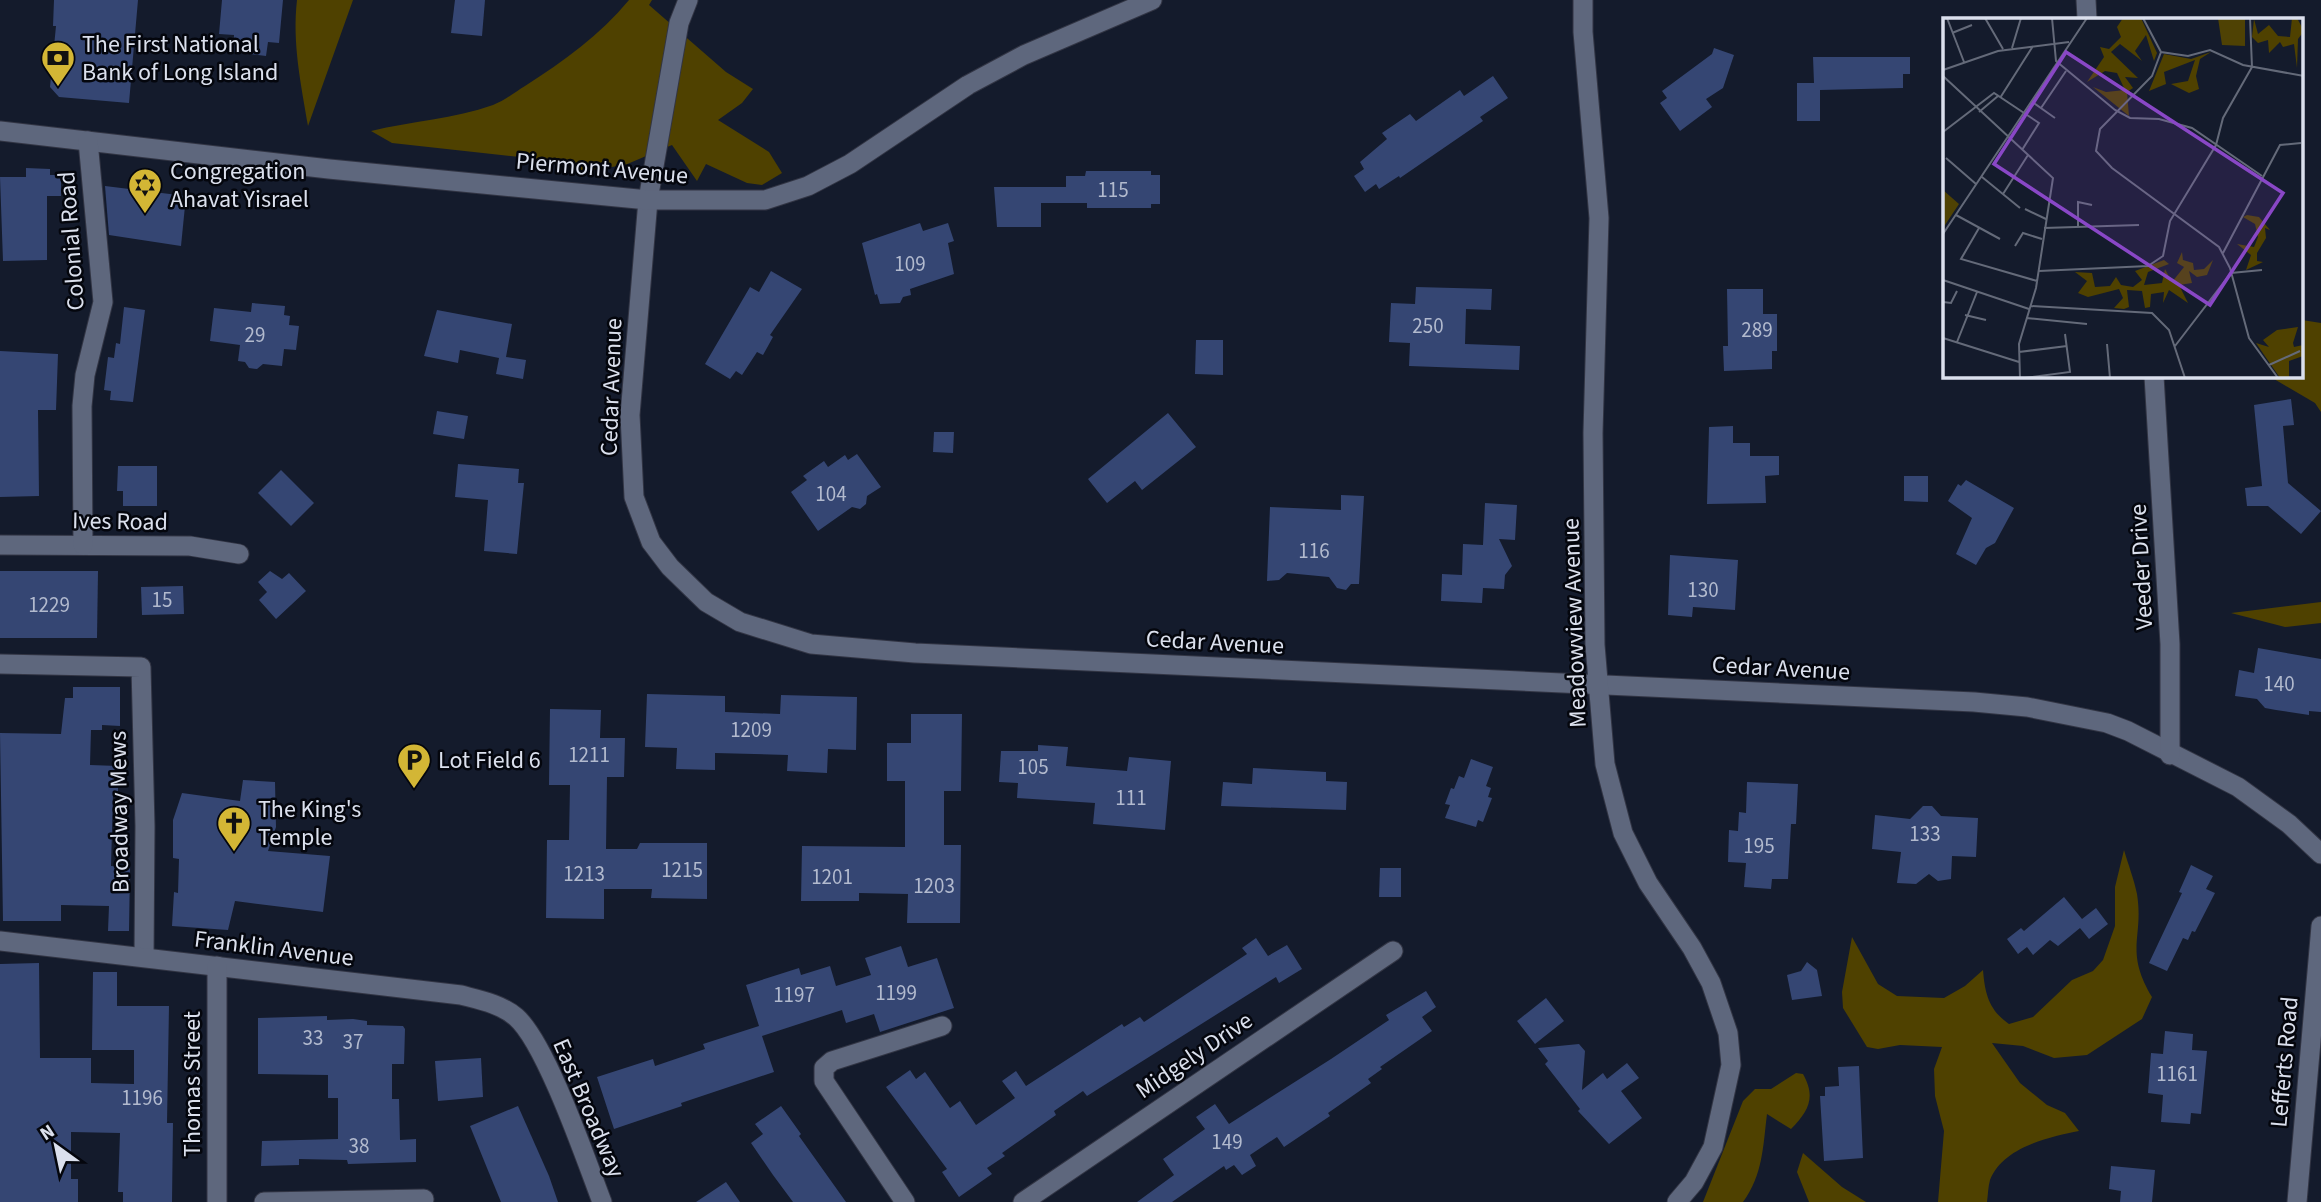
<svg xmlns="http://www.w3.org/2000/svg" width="2321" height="1202" font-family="'Source Sans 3',sans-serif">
<rect width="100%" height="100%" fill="#141b2c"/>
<g fill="#4f4100">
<path d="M297,0H353L308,126C301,84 292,43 297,0Z"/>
<path d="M629,0H652L649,5L726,72L753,89L742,103L718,120L769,152L782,173L762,185L747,183L706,164L697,181L672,145L625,165L585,171L529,158L392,143L371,131C412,121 454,119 493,105C504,101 515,92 525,86C564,61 600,35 629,0Z"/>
<polygon points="2302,320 2321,323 2321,412 2315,403 2269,376 2302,376"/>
<polygon points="2321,602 2321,623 2285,627 2231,613"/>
<path d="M2124,850C2128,864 2134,879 2137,894C2144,938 2124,950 2152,997L2142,1019L2087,1055L2054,1058L2023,1046L1992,1043L2020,1083L2047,1105L2065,1113L2079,1131C2049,1137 2003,1147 1990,1180C1988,1187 1988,1195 1987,1202H1938L1944,1131L1935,1096L1934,1069L1942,1047L1900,1045L1878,1049L1867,1047L1843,1008L1842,992L1852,937L1878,984L1897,996L1944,998L1965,986L1983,970C1985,994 1989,1010 2009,1024L2033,1017L2072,980L2093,971L2103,960L2115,926V887Z"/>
<path d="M1796,1073L1803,1074C1816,1097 1809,1111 1791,1129L1767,1114C1763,1146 1763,1175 1743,1202H1703L1743,1101L1755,1089H1771Z"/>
<polygon points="1803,1153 1842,1187 1866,1202 1809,1202 1797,1172"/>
</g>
<g fill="#354673">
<polygon points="54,0 138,0 129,103 59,97 50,87 56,26 53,26"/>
<polygon points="222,0 283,0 279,43 268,42 266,56 233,52 234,35 219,34"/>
<polygon points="455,0 485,0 482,36 451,33"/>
<polygon points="1714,48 1734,55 1723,88 1706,99 1712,107 1680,131 1660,103 1667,98 1662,91 1712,54"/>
<polygon points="1813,57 1910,57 1910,74 1903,74 1903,88 1820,90 1820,121 1797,121 1797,83 1814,83"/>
<polygon points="1493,76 1508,98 1480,117 1483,121 1400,178 1399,176 1379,189 1376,184 1365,192 1354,176 1364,169 1360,162 1387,139 1382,133 1410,114 1416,121 1460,90 1464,96"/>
<polygon points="26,168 50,169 50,175 61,175 61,196 47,196 47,260 3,261 0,177 26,177"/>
<polygon points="1086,171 1151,171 1151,175 1160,175 1160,204 1151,204 1151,208 1087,208 1087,203 1041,203 1041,227 997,227 994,187 1066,187 1066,176 1085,176"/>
<polygon points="105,186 186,196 181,246 109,235"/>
<polygon points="920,223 923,231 948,223 954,241 948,243 954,274 910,289 911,295 903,297 900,303 880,304 877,294 875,295 862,243"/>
<polygon points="771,271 802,289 770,335 773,337 763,355 757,352 742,375 736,371 730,379 705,364 750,287 759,292"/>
<polygon points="1416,287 1492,289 1491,310 1466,309 1465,344 1520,346 1519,370 1409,366 1410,343 1389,342 1391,303 1415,304"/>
<polygon points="1727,289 1763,289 1763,314 1777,314 1777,351 1772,351 1772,369 1724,371 1723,346 1728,346"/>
<polygon points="252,303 285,306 284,315 290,316 289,325 299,326 296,350 284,349 282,366 263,364 257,369 249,368 245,362 238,361 240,345 210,341 214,308 251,312"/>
<polygon points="124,307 145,310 133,402 110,400 111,391 104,390 108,357 114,358 116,343 120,344"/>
<polygon points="437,310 512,324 506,357 526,360 523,379 496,374 499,358 460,350 458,363 424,356"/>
<polygon points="1196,340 1223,340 1223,375 1195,374"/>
<polygon points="0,351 58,354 56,410 38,410 39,496 0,497"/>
<polygon points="2291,399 2294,425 2283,426 2288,483 2321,511 2301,534 2268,506 2247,506 2245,488 2262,486 2254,405"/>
<polygon points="437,411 468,416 464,439 433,434"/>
<polygon points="1168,413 1196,447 1142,490 1135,481 1107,503 1088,479"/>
<polygon points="1733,426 1733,443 1750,443 1750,456 1779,456 1779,475 1765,476 1766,503 1707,504 1709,427"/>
<polygon points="934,432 954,432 953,453 933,452"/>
<polygon points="857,454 881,487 867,496 866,504 860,509 852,507 818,531 791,492 807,480 803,476 824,461 828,467 845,455 848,460"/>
<polygon points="458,464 519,469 518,483 524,483 517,554 484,551 488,500 455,497"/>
<polygon points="118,466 157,466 157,506 123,506 123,491 117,491"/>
<polygon points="281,470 314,503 291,526 258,493"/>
<polygon points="1904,476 1928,476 1928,502 1904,501"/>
<polygon points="1966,480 2014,508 1995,543 1986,548 1976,565 1956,554 1972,518 1948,501 1958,484 1961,486"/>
<polygon points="1341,495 1364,496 1359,584 1351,584 1346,590 1337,588 1329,577 1287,573 1279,580 1267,581 1270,507 1341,510"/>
<polygon points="1485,503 1517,505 1515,540 1499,539 1512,566 1505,575 1504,589 1483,588 1482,603 1441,601 1442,574 1462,575 1463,544 1483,545"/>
<polygon points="1670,555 1738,560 1735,610 1693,607 1692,617 1668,615"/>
<polygon points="0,571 98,571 97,638 0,638"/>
<polygon points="270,571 282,579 289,573 306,591 276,619 259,600 267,592 258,582"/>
<polygon points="183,586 184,614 142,615 141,587"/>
<polygon points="2258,648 2321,659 2321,712 2309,711 2309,715 2276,710 2265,708 2257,699 2235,696 2239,670 2254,673"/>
<polygon points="73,687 120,687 120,726 102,725 102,730 91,730 90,765 118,766 118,794 113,794 111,866 130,867 129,931 108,931 109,906 61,905 61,921 3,921 0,733 61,734 65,698 73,698"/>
<polygon points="647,694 725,696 725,712 780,714 781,695 857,697 856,750 828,749 827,773 787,771 788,755 715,753 715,770 676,769 677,748 645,747"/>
<polygon points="550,709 601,710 600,738 625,738 624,777 607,777 606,849 637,849 640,843 707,843 707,899 651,898 652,889 604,889 604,919 546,918 547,840 569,840 570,785 549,785"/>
<polygon points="911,714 962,714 961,791 944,791 944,845 961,845 960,923 907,923 908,894 859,893 859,901 801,901 802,846 905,847 905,781 887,781 887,743 911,743"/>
<polygon points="1038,745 1068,747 1066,766 1127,771 1129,757 1171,761 1165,830 1093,824 1095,803 1017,798 1018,783 999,782 1001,751 1038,751"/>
<polygon points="1471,759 1493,767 1486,786 1491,788 1488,797 1492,798 1483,822 1478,820 1476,827 1445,818 1450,805 1445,804 1451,788 1454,789 1459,776 1464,778"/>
<polygon points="1253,768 1326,772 1326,781 1347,782 1346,810 1221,806 1223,782 1252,784"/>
<polygon points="243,780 275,782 276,827 268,851 330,856 323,912 235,901 228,930 172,926 174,892 178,893 179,859 173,858 173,820 182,793 240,801"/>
<polygon points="1747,782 1798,784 1796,824 1791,824 1788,879 1772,879 1771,889 1744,887 1746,863 1728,862 1729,830 1738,831 1739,812 1746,813"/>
<polygon points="1923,806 1932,806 1941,816 1978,818 1976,857 1952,856 1951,879 1938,881 1929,874 1916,884 1897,883 1901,852 1872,849 1875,815 1910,819"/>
<polygon points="2191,865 2213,876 2206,889 2215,893 2195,932 2192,931 2188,940 2183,938 2167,971 2149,963 2182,893 2179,892"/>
<polygon points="1380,868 1401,868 1401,897 1379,897"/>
<polygon points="2064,897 2082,919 2096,908 2108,924 2089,939 2080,928 2058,946 2050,940 2033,955 2027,947 2018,954 2007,939 2021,928 2024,931"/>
<polygon points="1256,938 1268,956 1287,945 1302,969 1279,983 1276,977 1087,1096 1083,1091 1054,1111 1056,1115 1002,1153 1005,1156 987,1168 992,1174 959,1197 942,1172 947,1169 886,1087 910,1070 916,1079 925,1072 950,1108 960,1101 976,1125 1015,1098 1002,1081 1016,1071 1026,1086 1122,1024 1124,1027 1140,1017 1144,1022 1247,954 1242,948"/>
<polygon points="901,946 908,967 937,958 954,1008 880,1032 874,1014 846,1023 842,1010 762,1036 774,1072 681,1103 682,1106 614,1129 597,1077 653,1059 655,1066 705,1049 703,1044 759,1026 746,985 799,968 801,975 830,966 836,986 871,975 865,958"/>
<polygon points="1807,962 1817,970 1822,996 1792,1000 1787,975 1801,971"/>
<polygon points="39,963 40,1058 91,1058 91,1083 134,1084 134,1050 92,1050 93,972 117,972 117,1006 169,1006 167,1123 173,1123 172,1202 123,1202 123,1192 118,1192 120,1133 71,1132 71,1179 78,1179 78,1202 0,1202 0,964"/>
<polygon points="1426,991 1436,1007 1422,1017 1432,1031 1380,1067 1382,1069 1368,1079 1371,1083 1328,1113 1330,1116 1284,1147 1277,1137 1250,1155 1256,1166 1242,1175 1234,1165 1226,1170 1224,1166 1172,1202 1137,1202 1174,1175 1163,1159 1205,1129 1196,1117 1215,1104 1229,1124 1331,1059 1389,1020 1386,1015"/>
<polygon points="1546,998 1564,1021 1535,1044 1517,1021"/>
<polygon points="327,1016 327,1020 353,1019 367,1021 367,1025 403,1026 405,1029 404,1064 392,1064 392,1099 399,1099 400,1140 416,1139 416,1162 348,1164 347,1160 299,1159 299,1165 261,1166 262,1141 338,1139 338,1098 328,1098 328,1075 258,1074 258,1018"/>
<polygon points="2165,1031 2193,1034 2192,1050 2207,1051 2201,1114 2191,1113 2190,1124 2161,1122 2163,1095 2148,1093 2151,1053 2163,1054"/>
<polygon points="1579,1044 1585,1051 1582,1090 1603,1073 1607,1079 1627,1063 1639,1078 1621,1091 1642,1118 1609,1144 1578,1111 1580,1109 1545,1064 1548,1061 1538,1048"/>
<polygon points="481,1058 483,1097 438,1101 435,1061"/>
<polygon points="1859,1066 1863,1158 1824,1161 1820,1096 1825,1096 1825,1087 1839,1086 1838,1067"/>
<polygon points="518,1106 549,1176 558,1202 501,1202 487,1168 470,1126"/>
<polygon points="781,1106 801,1134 799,1136 846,1202 793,1202 773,1175 751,1143 763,1134 755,1124"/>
<polygon points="2111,1166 2155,1170 2152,1202 2120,1202 2121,1191 2109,1189"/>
<polygon points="726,1182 740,1202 696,1202"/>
</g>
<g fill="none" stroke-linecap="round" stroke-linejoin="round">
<g stroke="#323544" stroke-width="21">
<g id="minor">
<polyline points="688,0 679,23 648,200 630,415 634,497 651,542 670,567 706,602 740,622 811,644 915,653 1974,702 2027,707 2107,723 2128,731 2238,787 2289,824 2321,854"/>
<polyline points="1583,0 1583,32 1599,218 1593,433 1595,645 1605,764 1623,833 1648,883 1692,948 1711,983 1728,1033 1731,1065 1713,1147 1694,1182 1677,1202"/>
<polyline points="2086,0 2087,19"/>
<polyline points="0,131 329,169 648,200 765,200 808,186 850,164 968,85 1024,55 1152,0"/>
<polyline points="2154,376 2170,644 2170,755"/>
<polyline points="0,545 190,546 239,554"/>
<polyline points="83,545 82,406 85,375 103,302 88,141"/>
<polyline points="0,664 141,667 145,826 144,956"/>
<path d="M0,941L461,995C480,1000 501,1004 516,1017C546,1043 586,1160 602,1202"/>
<polyline points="217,966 217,1202"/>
<polyline points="264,1202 424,1199"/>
<polyline points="905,1202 824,1081 824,1068 832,1061 942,1026"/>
<polyline points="1023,1202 1393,951"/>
<polyline points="2297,1202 2321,926"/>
</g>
</g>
<use href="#minor" stroke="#5e677d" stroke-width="19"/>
</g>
<defs>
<g id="bank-pin" transform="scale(1.75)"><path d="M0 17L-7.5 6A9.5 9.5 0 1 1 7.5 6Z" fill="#d3b635" stroke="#04060d"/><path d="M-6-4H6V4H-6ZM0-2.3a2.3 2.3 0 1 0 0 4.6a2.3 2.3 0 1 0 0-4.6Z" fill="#111"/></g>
<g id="synagogue-pin" transform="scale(1.75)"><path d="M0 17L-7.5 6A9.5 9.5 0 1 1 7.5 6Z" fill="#d3b635" stroke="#04060d"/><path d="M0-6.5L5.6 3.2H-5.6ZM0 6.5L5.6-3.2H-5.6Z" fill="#111"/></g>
<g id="parking-pin" transform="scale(1.75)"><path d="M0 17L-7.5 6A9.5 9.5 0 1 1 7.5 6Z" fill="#d3b635" stroke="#04060d"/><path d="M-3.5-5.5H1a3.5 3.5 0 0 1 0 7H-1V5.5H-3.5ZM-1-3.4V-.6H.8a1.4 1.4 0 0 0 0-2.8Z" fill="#111"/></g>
<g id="church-pin" transform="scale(1.75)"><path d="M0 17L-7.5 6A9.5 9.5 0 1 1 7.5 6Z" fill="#d3b635" stroke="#04060d"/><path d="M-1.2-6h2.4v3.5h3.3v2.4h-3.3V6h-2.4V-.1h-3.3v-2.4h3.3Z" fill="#111"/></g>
</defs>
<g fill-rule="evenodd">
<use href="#bank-pin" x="58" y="58"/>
<use href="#synagogue-pin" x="145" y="185"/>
<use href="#parking-pin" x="414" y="760"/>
<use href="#church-pin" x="234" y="823"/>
</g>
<g text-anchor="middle" stroke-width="5" stroke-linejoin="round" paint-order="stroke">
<g font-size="21" fill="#b2bace">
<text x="1113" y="197">115</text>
<text x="910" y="271">109</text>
<text x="1428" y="333">250</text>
<text x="1757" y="337">289</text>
<text x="255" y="342">29</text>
<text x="831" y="501">104</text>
<text x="1314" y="558">116</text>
<text x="1703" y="597">130</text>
<text x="162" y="607">15</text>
<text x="49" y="612">1229</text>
<text x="2279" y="691">140</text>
<text x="751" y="737">1209</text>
<text x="589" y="762">1211</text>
<text x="1033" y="774">105</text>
<text x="1131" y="805">111</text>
<text x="1925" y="841">133</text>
<text x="1759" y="853">195</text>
<text x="682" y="877">1215</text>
<text x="584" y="881">1213</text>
<text x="832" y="884">1201</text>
<text x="934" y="893">1203</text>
<text x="896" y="1000">1199</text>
<text x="794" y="1002">1197</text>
<text x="313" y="1045">33</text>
<text x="353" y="1049">37</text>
<text x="2177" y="1081">1161</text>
<text x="142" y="1105">1196</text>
<text x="1227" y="1149">149</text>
<text x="359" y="1153">38</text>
</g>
<g font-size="24" fill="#dbe0ed" stroke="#04060d" text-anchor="start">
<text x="82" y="52">The First National<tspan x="82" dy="28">Bank of Long Island</tspan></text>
<text x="170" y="179">Congregation<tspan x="170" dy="28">Ahavat Yisrael</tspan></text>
<text x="438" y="768">Lot Field 6</text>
<text x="258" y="817">The King's<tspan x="258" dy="28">Temple</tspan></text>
</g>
<g font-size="24" fill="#dbe0ed" stroke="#04060d">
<text transform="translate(602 168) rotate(5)" y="8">Piermont Avenue</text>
<text transform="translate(71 241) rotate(-94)" y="8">Colonial Road</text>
<text transform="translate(611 387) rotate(-88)" y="8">Cedar Avenue</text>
<text transform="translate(120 521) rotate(1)" y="8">Ives Road</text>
<text transform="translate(2141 567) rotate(-93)" y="8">Veeder Drive</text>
<text transform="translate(1574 623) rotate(-92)" y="8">Meadowview Avenue</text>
<text transform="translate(1215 642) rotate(3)" y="8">Cedar Avenue</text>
<text transform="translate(1781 668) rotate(3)" y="8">Cedar Avenue</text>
<text transform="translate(119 812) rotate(-91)" y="8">Broadway Mews</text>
<text transform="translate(274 948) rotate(7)" y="8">Franklin Avenue</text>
<text transform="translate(1194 1055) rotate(-34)" y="8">Midgely Drive</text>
<text transform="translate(2284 1062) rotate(-85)" y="8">Lefferts Road</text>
<text transform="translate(192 1084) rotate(-90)" y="8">Thomas Street</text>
<text transform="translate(589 1108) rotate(67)" y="8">East Broadway</text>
</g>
</g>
<g transform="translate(1943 18)">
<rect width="360" height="360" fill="#141b2c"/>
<path d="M275,0H302V28L279,27ZM0,172L16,186L0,210Z" fill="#4f4204"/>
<path d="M180,0H198L214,35L211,43L203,17L192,33L199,43L177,26L168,34L195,60L182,59L190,70L184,74L186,98L150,69L163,74L182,72L174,55L162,53L144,64L161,39L157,29L166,31L178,19L174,9ZM349,0H354L361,13L355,21L354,50L351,26L340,29L337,24L326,35L325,22L315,25L309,19L311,1L315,16L326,7L335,18L347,19ZM268,34L257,41L253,58L256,71L246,75L228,66L245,63L252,42L221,54L223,66L206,73L221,36L248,41ZM304,197L316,199L327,212L322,210L323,220L314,235V243L320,244L303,252L308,237L294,226L311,229L315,219L312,206L300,199ZM239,234L240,242L250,245L251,252L261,251L270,242L264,257L254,259L246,253L249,265L236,267L245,285L226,272L220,285L221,274L208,276L207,289L202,290L199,273L184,272L186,289L181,291L171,290L180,280L176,271L145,279L135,275L144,263L132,254L149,255L152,269L167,268L173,259L178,267L190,269L199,262L192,253L221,242L226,246L205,254L201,267L219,265L222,251L229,264L241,249L234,245ZM355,309L350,325L351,329L360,327V338L346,343V360H337L313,325L326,329L320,322L334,312Z" fill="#4f4100"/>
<path fill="none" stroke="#646a79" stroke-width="2" d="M4,0L21,44M42,0L60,31M109,0L113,43L172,92L187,100L216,101L249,110L319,158M200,0L218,34L245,38L267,32L300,47L361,58M9,15L29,7M69,30L78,0M218,34L209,58L157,111L153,133L169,150L276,229L287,250L306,320L335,360M0,52L55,33L126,24M0,58L110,160L93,270L76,326L77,360M57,80L90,28M88,83L112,100M98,90L123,53M36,94L55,78M0,114L51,75L96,105L79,132M3,140L33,166M39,159L77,190M71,159L90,172M60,176L85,137M82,191L103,201M13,197L57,221M135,208V184L149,187M36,210L18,241L94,263M101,210L196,207M0,216L144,0M72,228L80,215L99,221M280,235L337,127L358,125M96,253L205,248L220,238L227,203L273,127L280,100L309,49L307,0M0,262L86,291M0,284L8,285L14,273M87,288L209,295L226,312L242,360M22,297L43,302M83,300L144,306M0,320L76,344M14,324L34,274M164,326L167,360M232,328L288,255L319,252M76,334L124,328M326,347L357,333M82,360L127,354L122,316"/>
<path fill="#8947c6" fill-opacity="0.15" stroke="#8947c6" stroke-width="3.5" d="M123,34L340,175L267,287L51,146Z"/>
<rect width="360" height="360" fill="none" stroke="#dbe0ed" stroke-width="3.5"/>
</g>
<g transform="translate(56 1146) rotate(327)" stroke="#04060d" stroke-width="5" paint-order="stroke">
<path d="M0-5L12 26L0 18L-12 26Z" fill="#dbe0ed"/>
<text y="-10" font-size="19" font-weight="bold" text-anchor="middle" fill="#dbe0ed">N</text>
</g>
</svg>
